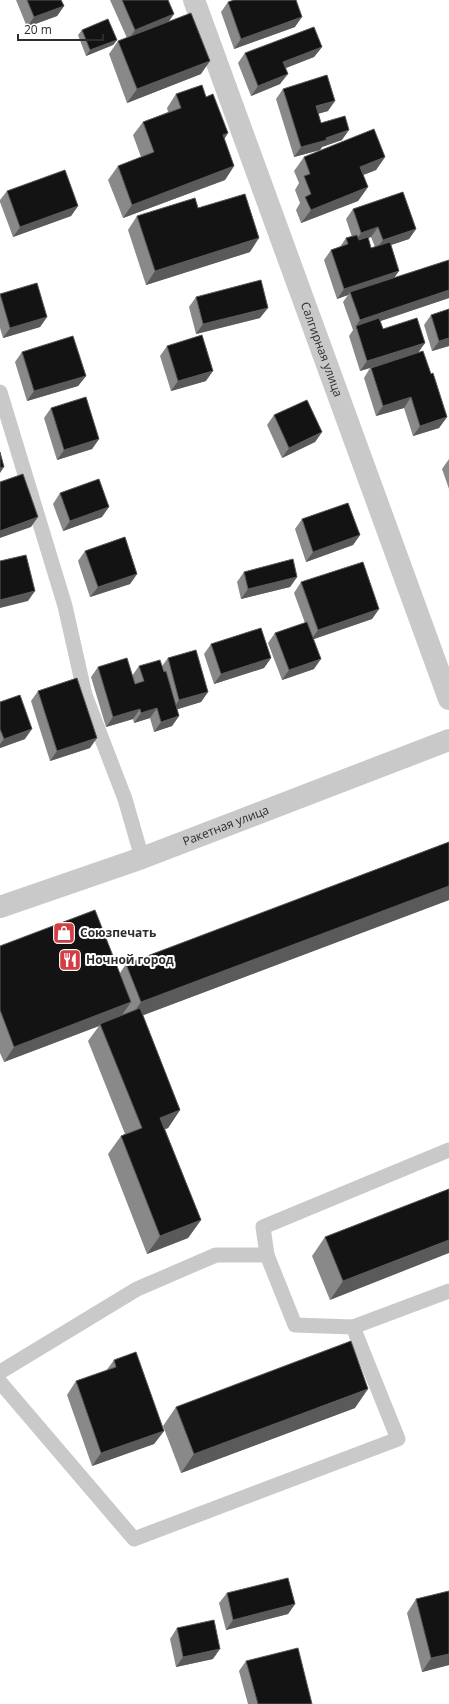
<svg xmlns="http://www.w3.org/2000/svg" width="449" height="1704" font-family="'Open Sans',sans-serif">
<rect width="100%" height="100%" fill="#fff"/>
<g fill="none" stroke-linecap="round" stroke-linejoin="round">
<g stroke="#c9c9c9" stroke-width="15">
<polyline points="0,392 65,606 85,695 125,799 142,858"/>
<polyline points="267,1255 263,1227 449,1150"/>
<polyline points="353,1327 449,1291"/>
<polyline points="0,1372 137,1289 216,1255 267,1255 295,1325 353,1327 398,1439 134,1539 0,1382"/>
</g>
<g stroke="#c9c9c9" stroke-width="22">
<path id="s1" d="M194,0L449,699"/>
<path id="s2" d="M0,907L142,858L449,740"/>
</g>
</g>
<g fill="#898989" fill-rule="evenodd">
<polygon points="16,0 61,0 64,6 57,16 27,27"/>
<polygon points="110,0 168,0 174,14 168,22 201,74 127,103 109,54 118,41 127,38"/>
<polygon points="228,2 295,27 234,49 221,12"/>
<polygon points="82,30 117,40 113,45 86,56 78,35"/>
<polygon points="322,47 314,57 285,68 280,84 251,96 238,63 245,53"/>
<polygon points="283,89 328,111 318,114 321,123 342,140 322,147 320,150 294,157 276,99"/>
<polygon points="176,94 206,97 228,133 224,139 234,166 225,180 123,218 108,180 118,166 141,157 133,135 143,122 168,112 167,108"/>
<polygon points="304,157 385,157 376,170 363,175 368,187 358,201 301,223 296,210 300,203 295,190 299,183 294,171"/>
<polygon points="7,191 78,206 71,216 13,237 0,202 0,200"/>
<polygon points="198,208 250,252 146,285 128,230 137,216"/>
<path d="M353,209L416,229L409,239L391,245L394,278L449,260V298L380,321L383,329L418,352L431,374L447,417L439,428L413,436L404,408L376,416L364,378L370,368L360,371L349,336L353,330L343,302L348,295L337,299L324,260L331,250L340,247L346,238L352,237L346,219ZM371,237L375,247L371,248L368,238Z"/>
<polygon points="0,294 47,317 40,327 3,338 0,328"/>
<polygon points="196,297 260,318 196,334 189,307"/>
<polygon points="431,315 449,346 432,351 424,325"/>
<polygon points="167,346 206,381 171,391 160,356"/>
<polygon points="22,352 86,376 78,386 27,401 15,362"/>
<polygon points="51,408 99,439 92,449 57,460 44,418"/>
<polygon points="274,415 322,432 315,442 282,458 267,425"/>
<polygon points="449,459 449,489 442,469"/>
<polygon points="60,493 102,517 63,531 53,504"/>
<polygon points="302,519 360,535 353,545 306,562 295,529"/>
<polygon points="85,551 137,574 130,584 90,597 78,561"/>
<polygon points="244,572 297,577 290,587 241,599 237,582"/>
<polygon points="301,582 379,609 372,619 314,639 314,669 282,680 268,643 275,633 305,623 294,593"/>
<polygon points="211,644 271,658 264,668 214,684 204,654"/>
<polygon points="168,658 208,692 201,702 177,709 179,716 172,726 154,732 150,718 134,723 133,719 106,727 91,677 98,667 132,676 139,666 162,666"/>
<polygon points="38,691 90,748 50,761 31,701"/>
<polygon points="0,702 25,739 0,748"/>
<polygon points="449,842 449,900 143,1015 180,1110 168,1128 165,1129 201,1220 188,1238 147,1254 108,1154 121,1136 125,1134 88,1041 99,1026 4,1062 0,1053 0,946 120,973 126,964"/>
<polygon points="449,1189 330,1300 312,1256 325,1237"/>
<polygon points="114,1360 164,1431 154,1444 92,1466 67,1395 76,1381 106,1371"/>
<polygon points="176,1407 355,1408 181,1473 163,1426"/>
<polygon points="449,1591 449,1665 422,1672 407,1613 416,1599"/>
<polygon points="227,1593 295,1604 288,1614 226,1630 219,1603"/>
<polygon points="177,1628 213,1659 176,1667 170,1639"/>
<polygon points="246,1661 312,1704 248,1704 239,1671"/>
</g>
<g fill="#5a5a5a">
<polygon points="64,6 57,16 27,27 34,17"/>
<polygon points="174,14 167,24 128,40 135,30"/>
<polygon points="302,17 295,27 234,49 241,39"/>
<polygon points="117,40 113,45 86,56 90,50"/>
<polygon points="322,47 314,57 276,72 283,62"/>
<polygon points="210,61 201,74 127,103 137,89"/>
<polygon points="288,74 280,84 251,96 258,86"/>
<polygon points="335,101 328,111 309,116 316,106"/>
<polygon points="349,130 342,140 322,147 320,150 294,157 301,147 326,138"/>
<polygon points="228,133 219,147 223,135"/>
<polygon points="385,157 376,170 350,180 360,167"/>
<polygon points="234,166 225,180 123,218 132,205"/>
<polygon points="368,187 358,201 301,223 311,210"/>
<polygon points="78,206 71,216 13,237 20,227"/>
<polygon points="378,227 371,237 354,243 361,233"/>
<polygon points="416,229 409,239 376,250 383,240"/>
<polygon points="259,238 250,252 146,285 155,271"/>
<polygon points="399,271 392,281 350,292 348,295 337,299 344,289"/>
<polygon points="449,290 449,298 357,329 356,326 353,330 360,320"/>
<polygon points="268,308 260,318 196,334 203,324"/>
<polygon points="47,317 40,327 3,338 10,328"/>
<polygon points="449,338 449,346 432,351 439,341"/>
<polygon points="425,343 418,353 360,371 367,361"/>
<polygon points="213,371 206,381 171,391 178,381"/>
<polygon points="86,376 78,386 27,401 34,391"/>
<polygon points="411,397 404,408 376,416 383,406"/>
<polygon points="447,417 439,428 413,436 420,426"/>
<polygon points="322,432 315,442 282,458 289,448"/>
<polygon points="99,439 92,449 57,460 64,450"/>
<polygon points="4,467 0,473 0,468"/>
<polygon points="109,507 102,517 63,531 70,521"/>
<polygon points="38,517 31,527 0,538 0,531"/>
<polygon points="360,535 353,545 306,562 313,552"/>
<polygon points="137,574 130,584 90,597 98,587"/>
<polygon points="297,577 290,587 241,599 248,589"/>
<polygon points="35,591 28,601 0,608 0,600"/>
<polygon points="379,609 372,619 311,640 318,630"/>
<polygon points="271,658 264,668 214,684 221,674"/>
<polygon points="321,659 314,669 282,680 289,670"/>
<polygon points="208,692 201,702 172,711 179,700"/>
<polygon points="157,708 150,718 134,723 141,713"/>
<polygon points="140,709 133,719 106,727 113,717"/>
<polygon points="179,716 172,726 154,732 161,722"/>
<polygon points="32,729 25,739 0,748 0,744 4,739"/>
<polygon points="97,738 90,748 50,761 57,751"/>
<polygon points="449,886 449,900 128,1021 141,1002"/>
<polygon points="131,1002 120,1018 100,1024 99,1026 4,1062 14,1047"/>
<polygon points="180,1110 168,1128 148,1136 160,1118"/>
<polygon points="201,1220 188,1238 147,1254 160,1236"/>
<polygon points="449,1240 449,1253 330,1300 343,1281"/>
<polygon points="368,1389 355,1408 181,1473 194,1454"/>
<polygon points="164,1431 154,1444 92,1466 101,1453"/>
<polygon points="295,1604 288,1614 226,1630 233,1620"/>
<polygon points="220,1649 213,1659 176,1667 183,1657"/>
<polygon points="449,1654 449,1665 422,1672 431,1658"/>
</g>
<g fill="#131313" stroke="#5a5a5a">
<polygon points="27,0 61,0 64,6 34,17"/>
<polygon points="122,0 168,0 174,14 135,30"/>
<polygon points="234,0 296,0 302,17 241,39 228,2"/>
<polygon points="191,13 210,61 137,89 118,41"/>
<polygon points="108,19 117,40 90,50 82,30"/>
<polygon points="314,27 322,47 283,62 288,74 258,86 245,53"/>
<polygon points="327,75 335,101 316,106 321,123 345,116 349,130 326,138 327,140 301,147 283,89"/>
<polygon points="202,85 206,97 213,94 228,133 223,135 234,166 132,205 118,166 154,152 143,122 181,108 176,94"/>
<polygon points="374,129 385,157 360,167 368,187 311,210 305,197 311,194 304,176 310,174 304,157"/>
<polygon points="65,170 78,206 20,227 7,191"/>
<polygon points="403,192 416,229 383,240 378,227 361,233 353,209"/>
<polygon points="245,194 259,238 155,271 137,216 195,198 198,208"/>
<polygon points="357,235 359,240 368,237 371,248 390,242 399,271 344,289 331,250 348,244 346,238"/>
<polygon points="449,260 449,290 360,320 350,292"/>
<polygon points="261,280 268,308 203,324 196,297"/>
<polygon points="37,283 47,317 10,328 0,294"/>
<polygon points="449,309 449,338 439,341 431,315"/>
<polygon points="379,318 383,329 417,318 425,343 367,361 356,326"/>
<polygon points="202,335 213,371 178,381 167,346"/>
<polygon points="73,336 86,376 34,391 22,352"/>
<polygon points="423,351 431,374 433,373 447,417 420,426 411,397 383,406 371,368"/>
<polygon points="86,397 99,439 64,450 51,408"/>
<polygon points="307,400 322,432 289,448 274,415"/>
<polygon points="0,452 4,467 0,468"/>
<polygon points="23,474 38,517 0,531 0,482"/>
<polygon points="99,479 109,507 70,521 60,493"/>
<polygon points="348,503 360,535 313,552 302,519"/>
<polygon points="125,537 137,574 98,587 85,551"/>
<polygon points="26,555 35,591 0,600 0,561"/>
<polygon points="293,559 297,577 248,589 244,572"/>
<polygon points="363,562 379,609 318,630 301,582"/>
<polygon points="307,622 321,659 289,670 275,633"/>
<polygon points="261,628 271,658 221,674 211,644"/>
<polygon points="196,650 208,692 179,700 168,658"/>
<polygon points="127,658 135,684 144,681 139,666 160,660 164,672 166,671 179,716 161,722 157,708 141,713 140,709 113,717 98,667"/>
<polygon points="77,678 97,738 57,751 38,691"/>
<polygon points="20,695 32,729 4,739 0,729 0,702"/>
<polygon points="449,842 449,886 141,1002 126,964"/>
<polygon points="95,910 131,1002 14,1047 0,1010 0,946"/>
<polygon points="140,1008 180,1110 160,1118 201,1220 160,1236 121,1136 142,1128 100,1024"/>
<polygon points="449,1189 449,1240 343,1281 325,1237"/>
<polygon points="351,1341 368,1389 194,1454 176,1407"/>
<polygon points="136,1352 164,1431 101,1453 76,1381 116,1367 114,1360"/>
<polygon points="288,1578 295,1604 233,1620 227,1593"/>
<polygon points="449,1591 449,1654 431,1658 416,1599"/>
<polygon points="214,1620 220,1649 183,1657 177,1628"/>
<polygon points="298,1648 312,1704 258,1704 246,1661"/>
</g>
<defs>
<g id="shop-square" transform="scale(1.15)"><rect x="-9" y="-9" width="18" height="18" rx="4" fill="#d33e45" stroke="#fff"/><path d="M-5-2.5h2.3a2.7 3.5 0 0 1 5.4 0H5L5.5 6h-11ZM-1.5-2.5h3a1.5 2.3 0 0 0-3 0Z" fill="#fff"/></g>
<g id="restaurant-square" transform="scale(1.15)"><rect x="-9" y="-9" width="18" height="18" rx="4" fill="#d33e45" stroke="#fff"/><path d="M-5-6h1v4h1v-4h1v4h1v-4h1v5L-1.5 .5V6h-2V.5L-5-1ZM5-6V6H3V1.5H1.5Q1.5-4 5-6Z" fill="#fff"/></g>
</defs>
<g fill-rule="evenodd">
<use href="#shop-square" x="64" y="933"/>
<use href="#restaurant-square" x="70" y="960"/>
</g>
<g text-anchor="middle" stroke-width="4" stroke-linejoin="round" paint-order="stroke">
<g font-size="12" fill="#2c2c2c" stroke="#fff">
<text dy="4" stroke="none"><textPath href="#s1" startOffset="372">Салгирная улица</textPath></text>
<text dy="4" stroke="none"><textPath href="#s2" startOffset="240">Ракетная улица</textPath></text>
</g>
<g font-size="12" font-weight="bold" fill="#2c2c2c" stroke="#fff" text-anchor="start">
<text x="80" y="937">Союзпечать</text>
<text x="86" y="964">Ночной город</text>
</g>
</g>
<path d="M18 34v6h85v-6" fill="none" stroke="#2c2c2c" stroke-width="2"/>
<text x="24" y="34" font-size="12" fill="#2c2c2c" stroke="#ffffff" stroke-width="3" paint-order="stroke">20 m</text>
</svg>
